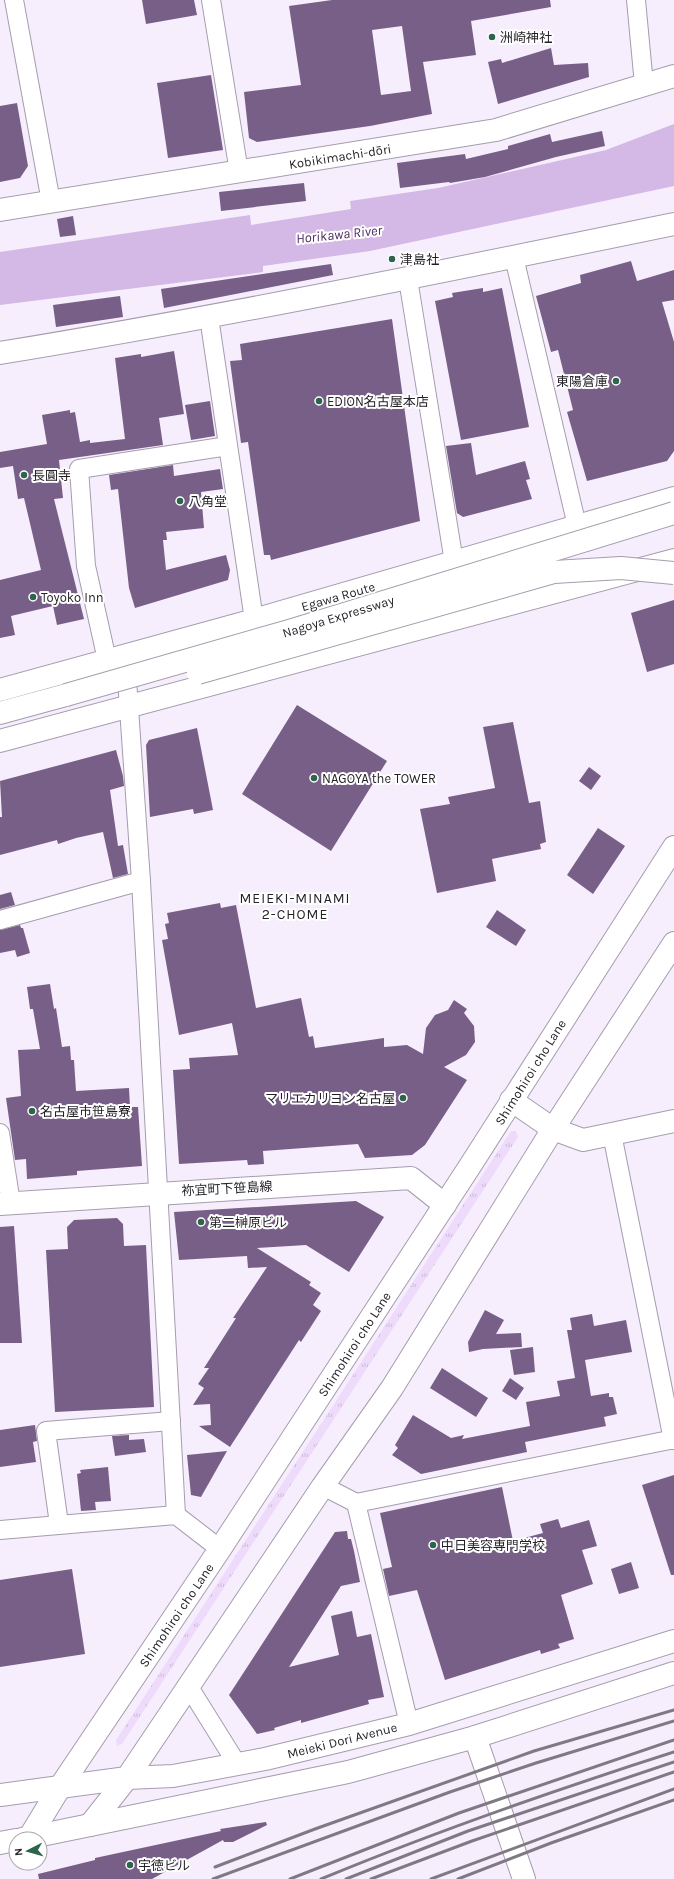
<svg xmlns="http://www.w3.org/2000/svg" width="674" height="1879" font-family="Karla,'Noto Sans JP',sans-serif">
<defs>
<pattern id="grass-tufts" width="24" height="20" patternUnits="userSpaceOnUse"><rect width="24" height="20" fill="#eedbfb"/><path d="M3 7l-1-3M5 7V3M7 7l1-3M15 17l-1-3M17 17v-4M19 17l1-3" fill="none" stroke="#ccbcd7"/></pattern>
</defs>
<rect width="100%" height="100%" fill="#f7eefd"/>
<polygon fill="url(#grass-tufts)" points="511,1131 516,1131 518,1137 122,1744 117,1746 116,1740"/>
<polygon fill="#d4b8e5" points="674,124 674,186 370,251 263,266 263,272 0,305 0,252 250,215 251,225 351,209 350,201 438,188 606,150"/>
<g fill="#785f87" fill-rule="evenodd">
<polygon points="142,0 194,0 197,15 146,24"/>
<path d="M332,0H550L551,7L471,21L476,55L423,62L432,114L370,126L257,142L249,138L244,92L301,85L289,6ZM402,26L411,91L381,95L372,30Z"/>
<polygon points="551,48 554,65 588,63 589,77 498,104 488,62 501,59 502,63"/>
<polygon points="211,75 223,150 168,158 157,83"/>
<polygon points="17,103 28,166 20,178 0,182 0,106"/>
<polygon points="602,131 605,146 556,157 485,177 450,183 449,182 400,188 397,163 465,154 466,159 508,149 508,146 550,134 552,142"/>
<polygon points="304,183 306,201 221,211 219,192"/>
<polygon points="73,216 76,235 60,237 57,219"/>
<polygon points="631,261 637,281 674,270 674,300 662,302 674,342 674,451 667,461 587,481 567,412 573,410 558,350 551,352 536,296 581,283 580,275"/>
<polygon points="331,264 333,275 164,308 161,289"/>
<polygon points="483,288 483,292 502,288 529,427 461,440 435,301 453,297 452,293"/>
<polygon points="120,296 123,317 56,327 53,305"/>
<polygon points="392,319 420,521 271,560 270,555 264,555 248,442 241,443 230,361 242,360 240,344"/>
<polygon points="174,351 184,414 159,418 163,445 59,460 63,498 54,499 84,619 57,625 53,606 11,616 15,635 0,638 0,580 41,570 24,498 18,499 13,466 0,468 0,452 47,444 42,415 70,410 70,413 75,412 80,442 90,440 90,443 125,439 115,358 141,354 141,357"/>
<polygon points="210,401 215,436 191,440 185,405"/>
<polygon points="471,443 476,475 525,461 530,479 526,480 532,499 463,517 457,513 446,446"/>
<polygon points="173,465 174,476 220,469 223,489 201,492 204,528 166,532 167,540 163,540 166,570 226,555 230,570 228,580 135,608 129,588 118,489 111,490 109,475"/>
<polygon points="674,600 674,664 647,672 631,613"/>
<polygon points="297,705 387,761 331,851 242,794"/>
<polygon points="513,722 529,803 540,801 546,842 540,844 541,849 492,859 496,881 437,893 420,809 450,804 448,797 495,788 483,727"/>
<polygon points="197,728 213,810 194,814 193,809 150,817 146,745 149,740"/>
<polygon points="116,750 123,776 124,786 110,790 118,846 123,845 128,874 113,878 103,832 76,838 58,844 57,840 0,855 0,817 2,817 0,781"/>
<polygon points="589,767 601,776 591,790 579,781"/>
<polygon points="598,828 625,846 593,894 567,875"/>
<polygon points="11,892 15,905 0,909 0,895"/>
<polygon points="220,903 221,908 236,905 256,1008 301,998 309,1037 313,1036 315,1048 384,1038 384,1047 407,1045 423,1054 426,1028 435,1015 448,1010 454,1000 467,1009 464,1013 474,1026 475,1042 466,1055 444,1067 467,1080 425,1145 412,1155 365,1158 358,1144 263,1151 264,1164 248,1165 247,1160 179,1164 173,1070 190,1069 189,1058 238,1055 232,1023 179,1035 162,940 168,939 165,924 169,923 167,913"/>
<polygon points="497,910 526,930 516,946 486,927"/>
<polygon points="20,925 21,928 23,928 30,953 17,957 15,950 0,953 0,930"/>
<polygon points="50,984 54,1009 56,1008 62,1047 70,1046 71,1060 74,1060 76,1091 129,1088 130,1107 138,1107 142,1166 77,1171 77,1175 27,1179 26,1159 15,1160 6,1098 21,1096 18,1050 40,1049 33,1009 30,1009 27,987"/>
<polygon points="356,1201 384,1217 349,1272 306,1245 257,1248 311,1282 309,1285 321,1293 313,1305 321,1311 301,1342 299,1340 230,1447 199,1426 211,1425 210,1404 193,1405 204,1388 198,1384 209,1368 204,1368 236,1318 233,1318 267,1267 248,1268 247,1256 179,1260 174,1212"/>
<polygon points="117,1218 123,1224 124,1246 146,1245 154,1407 55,1412 46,1250 68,1249 67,1227 74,1220"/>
<polygon points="14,1226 22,1343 0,1343 0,1227"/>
<polygon points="485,1310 504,1320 496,1334 521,1333 522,1347 483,1349 469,1352 468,1342"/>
<polygon points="592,1314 594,1326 626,1320 632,1352 585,1360 591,1396 609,1393 609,1397 613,1397 617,1414 604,1417 606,1426 525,1442 527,1452 421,1474 392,1455 398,1448 395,1445 413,1415 451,1438 464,1435 462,1439 530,1426 526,1402 560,1396 557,1381 575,1378 567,1330 572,1330 570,1318"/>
<polygon points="533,1347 535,1372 514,1375 510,1350"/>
<polygon points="442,1368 488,1398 476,1417 430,1388"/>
<polygon points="510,1378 524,1388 516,1400 502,1391"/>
<polygon points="35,1425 37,1441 33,1442 36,1462 0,1467 0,1430"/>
<polygon points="129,1435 129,1440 144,1439 146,1452 115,1456 112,1436"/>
<polygon points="227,1451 201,1497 191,1495 187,1455"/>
<polygon points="108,1467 111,1501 95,1502 96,1510 81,1511 77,1474 81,1473 80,1470"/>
<polygon points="674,1475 674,1575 671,1575 642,1485"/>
<polygon points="502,1487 513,1541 543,1533 540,1524 558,1519 561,1528 589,1520 597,1546 582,1550 593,1584 561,1595 574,1639 558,1644 560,1648 541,1654 540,1650 445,1680 417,1590 389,1596 383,1569 392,1567 380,1513"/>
<polygon points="347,1531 348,1539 351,1539 354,1551 360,1582 341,1586 289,1667 339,1655 331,1616 352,1611 357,1637 371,1634 384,1697 368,1700 369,1704 301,1723 301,1720 274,1728 275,1730 257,1734 229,1695 335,1532"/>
<polygon points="631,1562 639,1588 619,1594 611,1569"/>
<polygon points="72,1569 85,1654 0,1667 0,1580"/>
<polygon points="266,1822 267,1825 233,1842 224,1842 223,1840 152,1879 39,1879 38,1874 95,1860 95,1858 221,1831 220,1829"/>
</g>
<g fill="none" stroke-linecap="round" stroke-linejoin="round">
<g stroke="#a69cad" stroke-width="20">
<g id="street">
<polyline points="14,0 51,202"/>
<polyline points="211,0 239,172"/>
<polyline points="636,0 644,85"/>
<polyline points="514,257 577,526"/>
<polyline points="408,279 454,562"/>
<polyline points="209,317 254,620"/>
<polyline points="107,660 86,566 79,469 228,446"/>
<polyline points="126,665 141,881 176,1515"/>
<polyline points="0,920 141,881"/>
<polyline points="0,1133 11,1203"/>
<polyline points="612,1134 673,1440"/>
<polyline points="323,1486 356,1503 674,1439"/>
<polyline points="356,1503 409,1724"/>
<polyline points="59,1524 46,1431 171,1421"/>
<polyline points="0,1530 176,1515 220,1549"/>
<polyline points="189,1687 237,1764"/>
</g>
</g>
<g stroke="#a69cad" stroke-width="24">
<g id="secondary">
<polyline points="0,210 496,130 674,76"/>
<path d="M0,353C226,316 450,270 674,224"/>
<polyline points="511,1100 553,1129 583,1140 674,1121"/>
<polyline points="0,1204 411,1178 445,1205"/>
<polyline points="475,1737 524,1879"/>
<polyline points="90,1825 127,1778 323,1486 392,1388 553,1129 674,943"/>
<polyline points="29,1838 60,1787 220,1549 470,1166 674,847"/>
</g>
</g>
<g stroke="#a69cad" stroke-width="24">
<g id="primary">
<polyline points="0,690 254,620 674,498"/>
<polyline points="0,741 674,560"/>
<polyline points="0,1795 127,1778 173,1776 265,1759 409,1724 674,1641"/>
<polyline points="22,1839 348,1772 475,1737 674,1673"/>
<polyline points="0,1843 16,1840"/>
</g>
</g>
<g stroke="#a69cad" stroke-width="24">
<polyline id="highway" points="0,713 66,695"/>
</g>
<use href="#street" stroke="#fff" stroke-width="18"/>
<use href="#secondary" stroke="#fff" stroke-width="22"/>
<use href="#primary" stroke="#fff" stroke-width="22"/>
<use href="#highway" stroke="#fff" stroke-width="22"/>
<g stroke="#807984" stroke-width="3">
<polyline points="215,1867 315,1829 534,1751 674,1710"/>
<polyline points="213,1879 450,1792 536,1763 674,1721"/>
<polyline points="290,1879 459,1813 674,1740"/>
<path d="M321,1879C437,1831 555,1790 674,1752"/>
<polyline points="346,1879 468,1831 674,1762"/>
<polyline points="371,1879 472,1841 674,1772"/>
<polyline points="431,1879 674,1789"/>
<polyline points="458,1879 551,1843 674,1800"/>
</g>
<g stroke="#a69cad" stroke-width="24" stroke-linecap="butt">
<g id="highway-bridge">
<polyline points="198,673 554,572 621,568 674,573"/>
<polyline points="66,695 289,631 674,513"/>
</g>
</g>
<use href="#highway-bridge" stroke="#fff" stroke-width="22"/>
</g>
<g fill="#2d654c" stroke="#fff" stroke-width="1.5">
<circle cx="492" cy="37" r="4"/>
<circle cx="392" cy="259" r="4"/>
<circle cx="616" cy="381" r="4"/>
<circle cx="319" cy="401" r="4"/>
<circle cx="24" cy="475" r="4"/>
<circle cx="180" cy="501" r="4"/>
<circle cx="33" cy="597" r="4"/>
<circle cx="314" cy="778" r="4"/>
<circle cx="403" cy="1098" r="4"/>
<circle cx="32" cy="1111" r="4"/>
<circle cx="201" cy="1222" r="4"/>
<circle cx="433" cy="1545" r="4"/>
<circle cx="130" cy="1865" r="4"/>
</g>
<g text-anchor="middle" stroke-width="4" stroke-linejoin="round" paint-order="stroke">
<g font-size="13" fill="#231f26" stroke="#fff" text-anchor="start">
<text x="500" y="42">洲崎神社</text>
<text x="400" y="264">津島社</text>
<text x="608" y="386" text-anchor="end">東陽倉庫</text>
<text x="327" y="406">EDION名古屋本店</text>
<text x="32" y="480">長圓寺</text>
<text x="188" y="506">八角堂</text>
<text x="41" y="602">Toyoko Inn</text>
<text x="322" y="783">NAGOYA the TOWER</text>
<text x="395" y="1103" text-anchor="end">マリエカリヨン名古屋</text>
<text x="40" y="1116">名古屋市笹島寮</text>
<text x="209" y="1227">第二榊原ビル</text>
<text x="441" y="1550">中日美容専門学校</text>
<text x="138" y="1870">宇徳ビル</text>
</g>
<g font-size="13" fill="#231f26" stroke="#fff">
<text transform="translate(340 156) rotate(-9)" y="5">Kobikimachi-dōri</text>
<text transform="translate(338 596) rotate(-16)" y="5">Egawa Route</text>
<text transform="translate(338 616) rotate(-17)" y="5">Nagoya Expressway</text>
<text transform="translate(530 1072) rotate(-58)" y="5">Shimohiroi cho Lane</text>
<text transform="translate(227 1188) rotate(-3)" y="5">祢宜町下笹島線</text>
<text transform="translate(354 1344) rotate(-57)" y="5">Shimohiroi cho Lane</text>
<text transform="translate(176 1615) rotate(-56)" y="5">Shimohiroi cho Lane</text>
<text transform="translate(342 1740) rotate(-14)" y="5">Meieki Dori Avenue</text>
</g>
<g font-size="14" font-style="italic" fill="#4f2b62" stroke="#fff">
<text transform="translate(339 234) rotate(-6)" y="5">Horikawa River</text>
</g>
<g font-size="14" letter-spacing="1" fill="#231f26" stroke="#fff">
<text x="295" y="903">MEIEKI-MINAMI<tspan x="295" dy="16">2-CHOME</tspan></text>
</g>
</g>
<g transform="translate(28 1851) rotate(264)"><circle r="19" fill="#ffffff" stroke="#a7a5a8"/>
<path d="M0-3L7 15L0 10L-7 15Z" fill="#2d654c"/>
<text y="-6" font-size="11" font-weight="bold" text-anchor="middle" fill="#231f26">N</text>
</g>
</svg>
